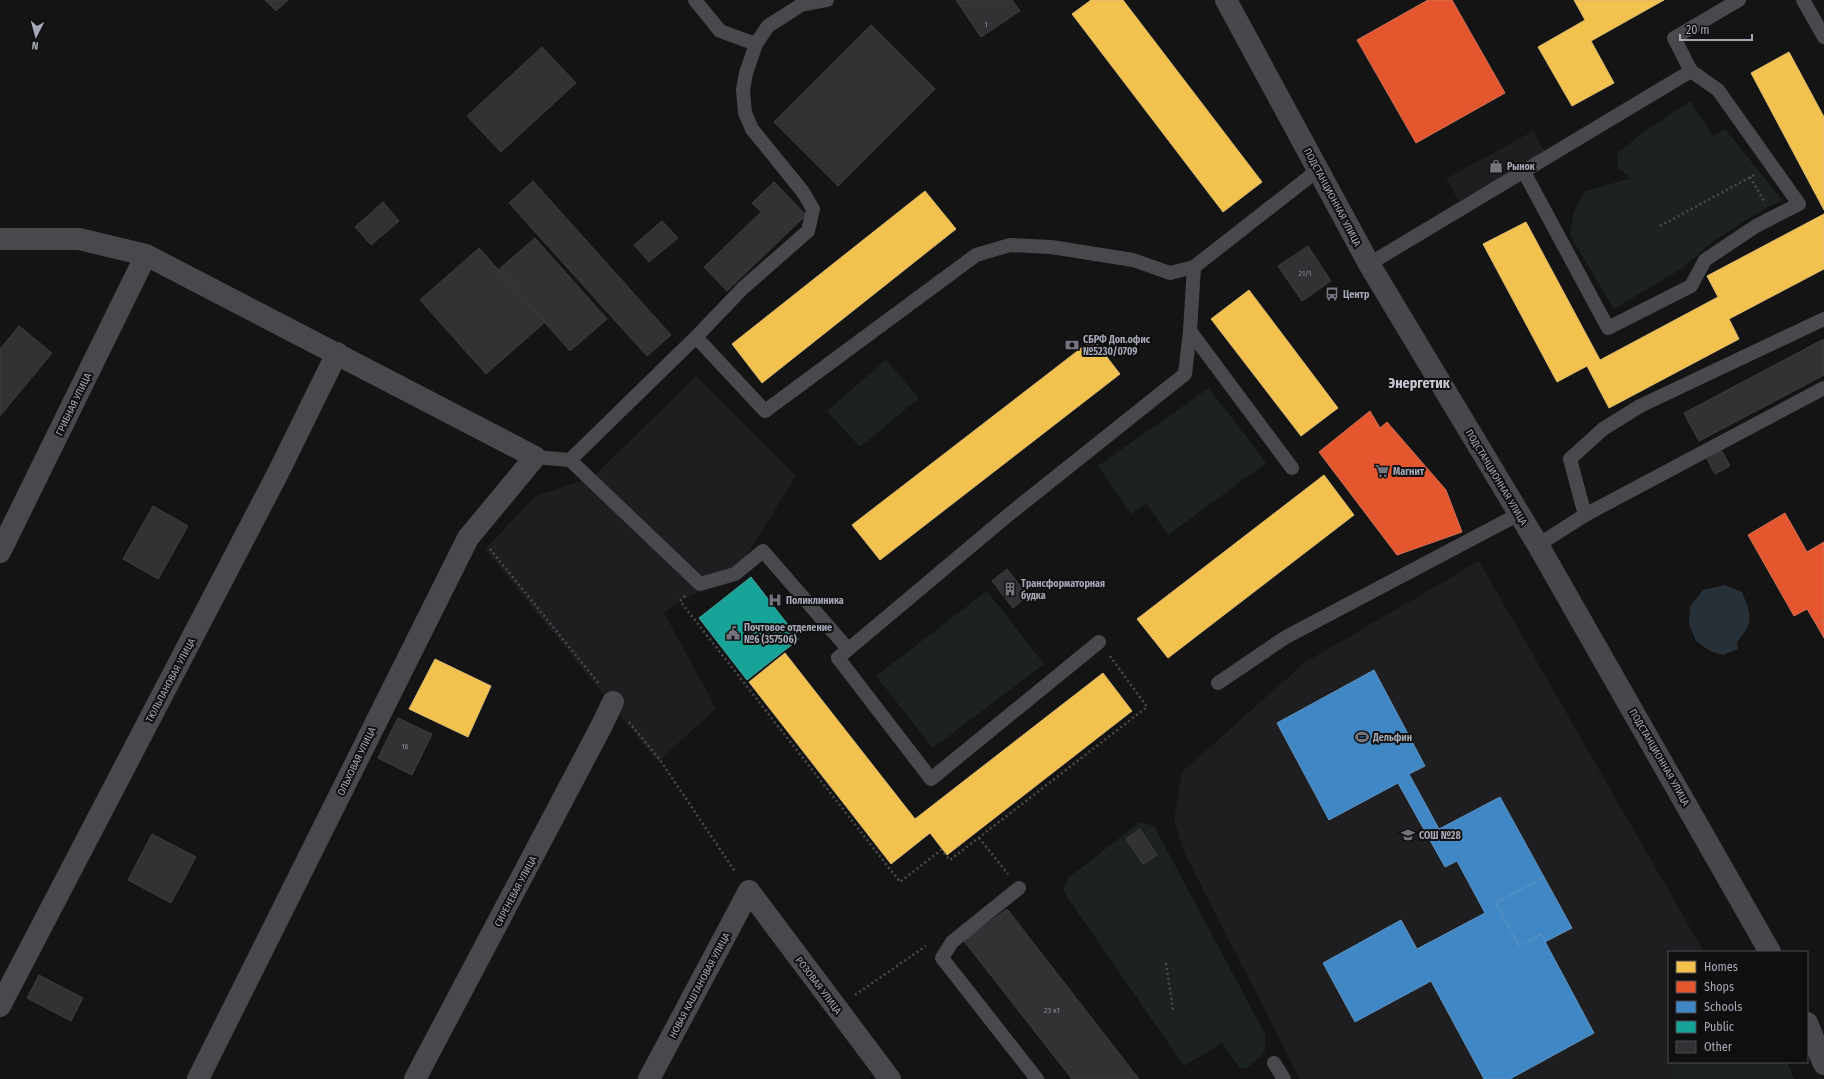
<svg xmlns="http://www.w3.org/2000/svg" width="1824" height="1079" font-family="'Fira Sans Condensed',sans-serif">
<rect width="100%" height="100%" fill="#141414"/>
<g fill="#1e1e20">
<polygon points="1533,131 1545,153 1459,201 1446,179"/>
<polygon points="696,376 796,476 735,574 680,601 664,613 716,708 658,762 485,549 536,496 593,477"/>
<polygon points="1479,561 1704,952 1669,952 1669,1062 1680,1062 1671,1079 1300,1079 1183,850 1174,819 1182,772 1304,663"/>
</g>
<g fill="#1c231e">
<polygon points="1690,101 1713,136 1725,129 1782,200 1757,213 1712,242 1684,267 1614,309 1570,235 1574,211 1584,192 1631,178 1618,168 1617,154 1642,133"/>
<polygon points="886,360 919,398 860,447 827,411"/>
<polygon points="1209,388 1266,463 1168,535 1146,503 1131,514 1098,466"/>
<polygon points="987,591 1044,664 933,748 876,676"/>
<polygon points="1140,822 1154,826 1265,1034 1265,1052 1246,1069 1239,1067 1222,1043 1184,1066 1063,891 1067,879"/>
<polygon points="1680,1062 1787,1062 1794,1079 1671,1079"/>
</g>
<path fill="#272f37" d="M1724,585L1742,592C1751,615 1755,622 1737,642L1738,649L1723,655L1710,651L1696,641L1689,624L1690,606L1703,590Z"/>
<g fill="#f2c14e" stroke="#dbba6d">
<polygon points="1091,0 1123,0 1262,182 1223,212 1072,14"/>
<polygon points="1574,0 1664,0 1591,41 1614,83 1572,106 1538,47 1585,20"/>
<polygon points="1789,52 1824,117 1824,210 1751,73"/>
<polygon points="925,191 956,229 762,383 732,344"/>
<polygon points="1824,214 1824,269 1729,319 1739,339 1609,408 1587,366 1557,382 1483,244 1526,222 1600,360 1718,297 1707,276"/>
<polygon points="1249,290 1338,408 1301,436 1211,319"/>
<polygon points="1093,339 1120,374 880,560 852,525"/>
<polygon points="1324,475 1354,515 1168,658 1137,619"/>
<polygon points="785,653 915,819 1103,673 1132,711 947,855 930,833 891,864 749,682"/>
<polygon points="435,659 491,686 468,737 409,709"/>
</g>
<g fill="#e4572e" stroke="#d17057">
<polygon points="1428,0 1452,0 1505,93 1416,143 1357,40"/>
<polygon points="1370,411 1380,428 1387,422 1446,490 1462,532 1397,555 1319,452"/>
<polygon points="1785,513 1807,552 1824,542 1824,620 1816,624 1807,609 1794,616 1748,535"/>
<polygon points="1824,620 1824,638 1816,624"/>
</g>
<g fill="#3f88c5" stroke="#5e92c0">
<polygon points="1374,670 1425,766 1409,774 1439,829 1500,797 1544,877 1496,903 1519,946 1541,934 1594,1033 1510,1079 1484,1079 1431,981 1355,1022 1323,963 1401,920 1417,949 1485,913 1457,861 1445,867 1398,783 1329,820 1277,723"/>
<polygon points="1544,877 1572,928 1545,942 1541,934 1519,946 1496,903"/>
</g>
<polygon fill="#17a398" stroke="#42a5a1" points="751,577 799,639 747,680 699,618"/>
<g fill="#323234" stroke="#3d3d40">
<polygon points="265,0 288,0 276,11"/>
<polygon points="956,0 1012,0 1020,11 981,37"/>
<polygon points="871,25 935,89 838,186 774,122"/>
<polygon points="542,47 576,83 501,152 467,116"/>
<polygon points="533,181 671,335 647,356 509,203"/>
<polygon points="774,182 806,215 727,291 704,267 761,212 752,203"/>
<polygon points="383,202 399,221 371,245 355,227"/>
<polygon points="662,221 678,238 649,262 634,245"/>
<polygon points="535,238 607,319 570,351 498,270"/>
<polygon points="1308,246 1331,281 1302,301 1278,266"/>
<polygon points="479,248 545,322 486,374 420,300"/>
<polygon points="19,326 52,353 0,416 0,349"/>
<polygon points="1824,339 1824,375 1699,441 1684,413"/>
<polygon points="1722,451 1730,466 1715,474 1707,459"/>
<polygon points="153,506 188,526 158,579 123,559"/>
<polygon points="1007,569 1028,596 1013,608 992,581"/>
<polygon points="398,718 432,734 412,775 378,758"/>
<polygon points="1140,829 1157,855 1143,864 1126,839"/>
<polygon points="152,834 196,857 171,903 128,880"/>
<polygon points="1007,909 1139,1079 1072,1079 964,941"/>
<polygon points="39,975 83,998 71,1021 27,998"/>
</g>
<g fill="none" stroke-linecap="round" stroke-linejoin="round">
<g stroke="#4a4b4f" stroke-width="2.5" stroke-dasharray="2 3" stroke-linecap="butt">
<polyline points="1750,177 1764,201"/>
<polyline points="1660,226 1756,174"/>
<polyline points="490,549 600,685"/>
<polyline points="685,596 680,601 900,882 941,850 950,860 1147,707 1110,656"/>
<polyline points="629,722 660,760 736,873"/>
<polyline points="979,838 1008,874"/>
<polyline points="1166,963 1173,1010"/>
<polyline points="855,995 926,946"/>
</g>
<g stroke="#48494d" stroke-width="14">
<polyline points="695,0 720,31 756,44"/>
<polyline points="1803,0 1824,37"/>
<polyline points="1524,172 1608,328 1691,286 1705,260 1756,226 1799,204 1718,90 1691,71"/>
<polyline points="1369,264 1691,71 1674,38 1739,0"/>
<polyline points="1190,331 1292,468"/>
<polyline points="696,337 765,411 976,255 1010,245 1051,247 1133,260 1170,273 1194,267"/>
<polyline points="535,457 570,460 696,337 743,288 808,231 813,209 803,192 752,129 745,113 743,90 746,73 756,44 768,26 801,5 827,0"/>
<polyline points="570,460 700,584 735,574 763,551 848,649 838,658 1007,516 1185,374 1190,331 1194,267 1318,170"/>
<polyline points="1585,515 1824,388"/>
<polyline points="1538,545 1585,515 1570,459 1603,429 1640,406 1824,319"/>
<polyline points="838,658 931,779 1099,642"/>
<polyline points="1218,683 1286,637 1519,514"/>
<polyline points="1019,888 952,942 942,958 1037,1079"/>
<polyline points="1274,1063 1284,1079"/>
</g>
<g stroke="#48494d" stroke-width="22">
<polyline points="0,239 79,239 146,255 535,457 468,538 198,1079"/>
<polyline points="0,552 146,255"/>
<polyline points="0,1006 278,473 337,353"/>
<polyline points="415,1079 601,727 613,702"/>
<polyline points="649,1079 749,891 890,1079"/>
</g>
<g stroke="#47484c" stroke-width="22">
<polyline points="1226,0 1369,264 1538,545 1770,952"/>
<polyline points="1807,1023 1824,1064"/>
</g>
</g>
<defs>
<g id="shop-bare" transform="scale(1.08)"><path d="M-5-2.5h2.3a2.7 3.5 0 0 1 5.4 0H5L5.5 6h-11ZM-1.5-2.5h3a1.5 2.3 0 0 0-3 0Z" fill="#72757d" stroke="#0f0f10" stroke-width="2.5" paint-order="stroke"/></g>
<g id="bus-bare" transform="scale(1.08)"><path d="M-5-6H5V4H4V6H2V4H-2V6H-4V4H-5ZM-3.5-4V0h7V-4ZM-3.5 1.2v1.5H-2V1.2ZM2 1.2v1.5H3.5V1.2Z" fill="#72757d" stroke="#0f0f10" stroke-width="2.5" paint-order="stroke"/></g>
<g id="bank-bare" transform="scale(1.08)"><path d="M-6-4H6V4H-6ZM0-2.3a2.3 2.3 0 1 0 0 4.6a2.3 2.3 0 1 0 0-4.6Z" fill="#72757d" stroke="#0f0f10" stroke-width="2.5" paint-order="stroke"/></g>
<g id="supermarket-bare" transform="scale(1.08)"><path d="M-6-5.5h2.5l.6 2H6L4.5 2H-2.5L-4.4-4H-6ZM-1.5 3.2a1.3 1.3 0 1 0 .1 0ZM3 3.2a1.3 1.3 0 1 0 .1 0Z" fill="#72757d" stroke="#0f0f10" stroke-width="2.5" paint-order="stroke"/></g>
<g id="building-bare" transform="scale(1.08)"><path d="M-4-6H4V6H1V3H-1V6H-4ZM-2.5-4.3h1.7v1.8h-1.7ZM.8-4.3h1.7v1.8H.8ZM-2.5-1h1.7V.8h-1.7ZM.8-1h1.7V.8H.8Z" fill="#72757d" stroke="#0f0f10" stroke-width="2.5" paint-order="stroke"/></g>
<g id="hospital-bare" transform="scale(1.08)"><path d="M-5-5h3v3.5h4V-5h3V5h-3V1.5h-4V5h-3Z" fill="#72757d" stroke="#0f0f10" stroke-width="2.5" paint-order="stroke"/></g>
<g id="civic-bare" transform="scale(1.08)"><path d="M-.6-6.5H3V-4.5H.6V-3L4-1V1h2V6H-6V1h2V-1L-.6-3ZM-1.2 2.5V6h2.4V2.5Z" fill="#72757d" stroke="#0f0f10" stroke-width="2.5" paint-order="stroke"/></g>
<g id="stadium-bare" transform="scale(1.08)"><path d="M0-5a6.5 5 0 1 0 0 10a6.5 5 0 1 0 0-10ZM-3.5-1.8h7v3.6h-7Z" fill="#72757d" stroke="#0f0f10" stroke-width="2.5" paint-order="stroke"/></g>
<g id="school-bare" transform="scale(1.08)"><path d="M0-5L7-2L0 1L-7-2ZM-4 1L0 2.5L4 1V4Q0 6-4 4Z" fill="#72757d" stroke="#0f0f10" stroke-width="2.5" paint-order="stroke"/></g>
</defs>
<g fill-rule="evenodd">
<use href="#shop-bare" x="1496" y="166"/>
<use href="#bus-bare" x="1332" y="294"/>
<use href="#bank-bare" x="1072" y="345"/>
<use href="#supermarket-bare" x="1382" y="471"/>
<use href="#building-bare" x="1010" y="589"/>
<use href="#hospital-bare" x="775" y="600"/>
<use href="#civic-bare" x="733" y="633"/>
<use href="#stadium-bare" x="1362" y="737"/>
<use href="#school-bare" x="1408" y="835"/>
</g>
<g text-anchor="middle" stroke-width="4" stroke-linejoin="round" paint-order="stroke">
<g font-size="8" fill="#888b96">
<text x="986" y="27">1</text>
<text x="1305" y="276">21/1</text>
<text x="405" y="749">16</text>
<text x="1052" y="1013">23 к1</text>
</g>
<g font-size="10" font-weight="bold" fill="#a5a9b6" stroke="#0f0f10" text-anchor="start">
<text x="1507" y="170">Рынок</text>
<text x="1343" y="298">Центр</text>
<text x="1083" y="343">СБРФ Доп.офис<tspan x="1083" dy="12">№5230/0709</tspan></text>
<text x="1393" y="475">Магнит</text>
<text x="1021" y="587">Трансформаторная<tspan x="1021" dy="12">будка</tspan></text>
<text x="786" y="604">Поликлиника</text>
<text x="744" y="631">Почтовое отделение<tspan x="744" dy="12">№6 (357506)</tspan></text>
<text x="1373" y="741">Дельфин</text>
<text x="1419" y="839">СОШ №28</text>
</g>
<g font-size="10" fill="#a5a9b6" stroke="#0f0f10">
<text transform="translate(1333 197) rotate(62)" y="4">ПОДСТАНЦИОННАЯ УЛИЦА</text>
<text transform="translate(73 404) rotate(-64)" y="4">ГРИБНАЯ УЛИЦА</text>
<text transform="translate(1497 477) rotate(59)" y="4">ПОДСТАНЦИОННАЯ УЛИЦА</text>
<text transform="translate(170 680) rotate(-62)" y="4">ТЮЛЬПАНОВАЯ УЛИЦА</text>
<text transform="translate(1660 757) rotate(60)" y="4">ПОДСТАНЦИОННАЯ УЛИЦА</text>
<text transform="translate(356 761) rotate(-64)" y="4">ОЛЬХОВАЯ УЛИЦА</text>
<text transform="translate(515 891) rotate(-62)" y="4">СИРЕНЕВАЯ УЛИЦА</text>
<text transform="translate(699 985) rotate(-62)" y="4">НОВАЯ КАШТАНОВАЯ УЛИЦА</text>
<text transform="translate(819 985) rotate(53)" y="4">РОЗОВАЯ УЛИЦА</text>
</g>
<g font-size="14" font-weight="bold" fill="#c6c9d2" stroke="#0f0f10">
<text x="1419" y="388">Энергетик</text>
</g>
</g>
<rect x="1668" y="951" width="140" height="112" fill="#0f0f10" stroke="#4b4d52"/>
<rect x="1676" y="961" width="20" height="12" fill="#f2c14e" stroke="#4b4d52"/>
<text x="1704" y="971" font-size="12" fill="#a5a9b6">Homes</text>
<rect x="1676" y="981" width="20" height="12" fill="#e4572e" stroke="#4b4d52"/>
<text x="1704" y="991" font-size="12" fill="#a5a9b6">Shops</text>
<rect x="1676" y="1001" width="20" height="12" fill="#3f88c5" stroke="#4b4d52"/>
<text x="1704" y="1011" font-size="12" fill="#a5a9b6">Schools</text>
<rect x="1676" y="1021" width="20" height="12" fill="#17a398" stroke="#4b4d52"/>
<text x="1704" y="1031" font-size="12" fill="#a5a9b6">Public</text>
<rect x="1676" y="1041" width="20" height="12" fill="#323234" stroke="#4b4d52"/>
<text x="1704" y="1051" font-size="12" fill="#a5a9b6">Other</text>
<g transform="translate(36 36) rotate(186)" stroke="#0f0f10" stroke-width="3" paint-order="stroke">
<path d="M0-3L7 15L0 10L-7 15Z" fill="#a5a9b6"/>
<text y="-6" font-size="11" font-weight="bold" text-anchor="middle" fill="#a5a9b6">N</text>
</g>
<path d="M1680 34v6h72v-6" fill="none" stroke="#a5a9b6" stroke-width="2"/>
<text x="1686" y="34" font-size="12" fill="#a5a9b6" stroke="#0f0f10" stroke-width="3" paint-order="stroke">20 m</text>
</svg>
